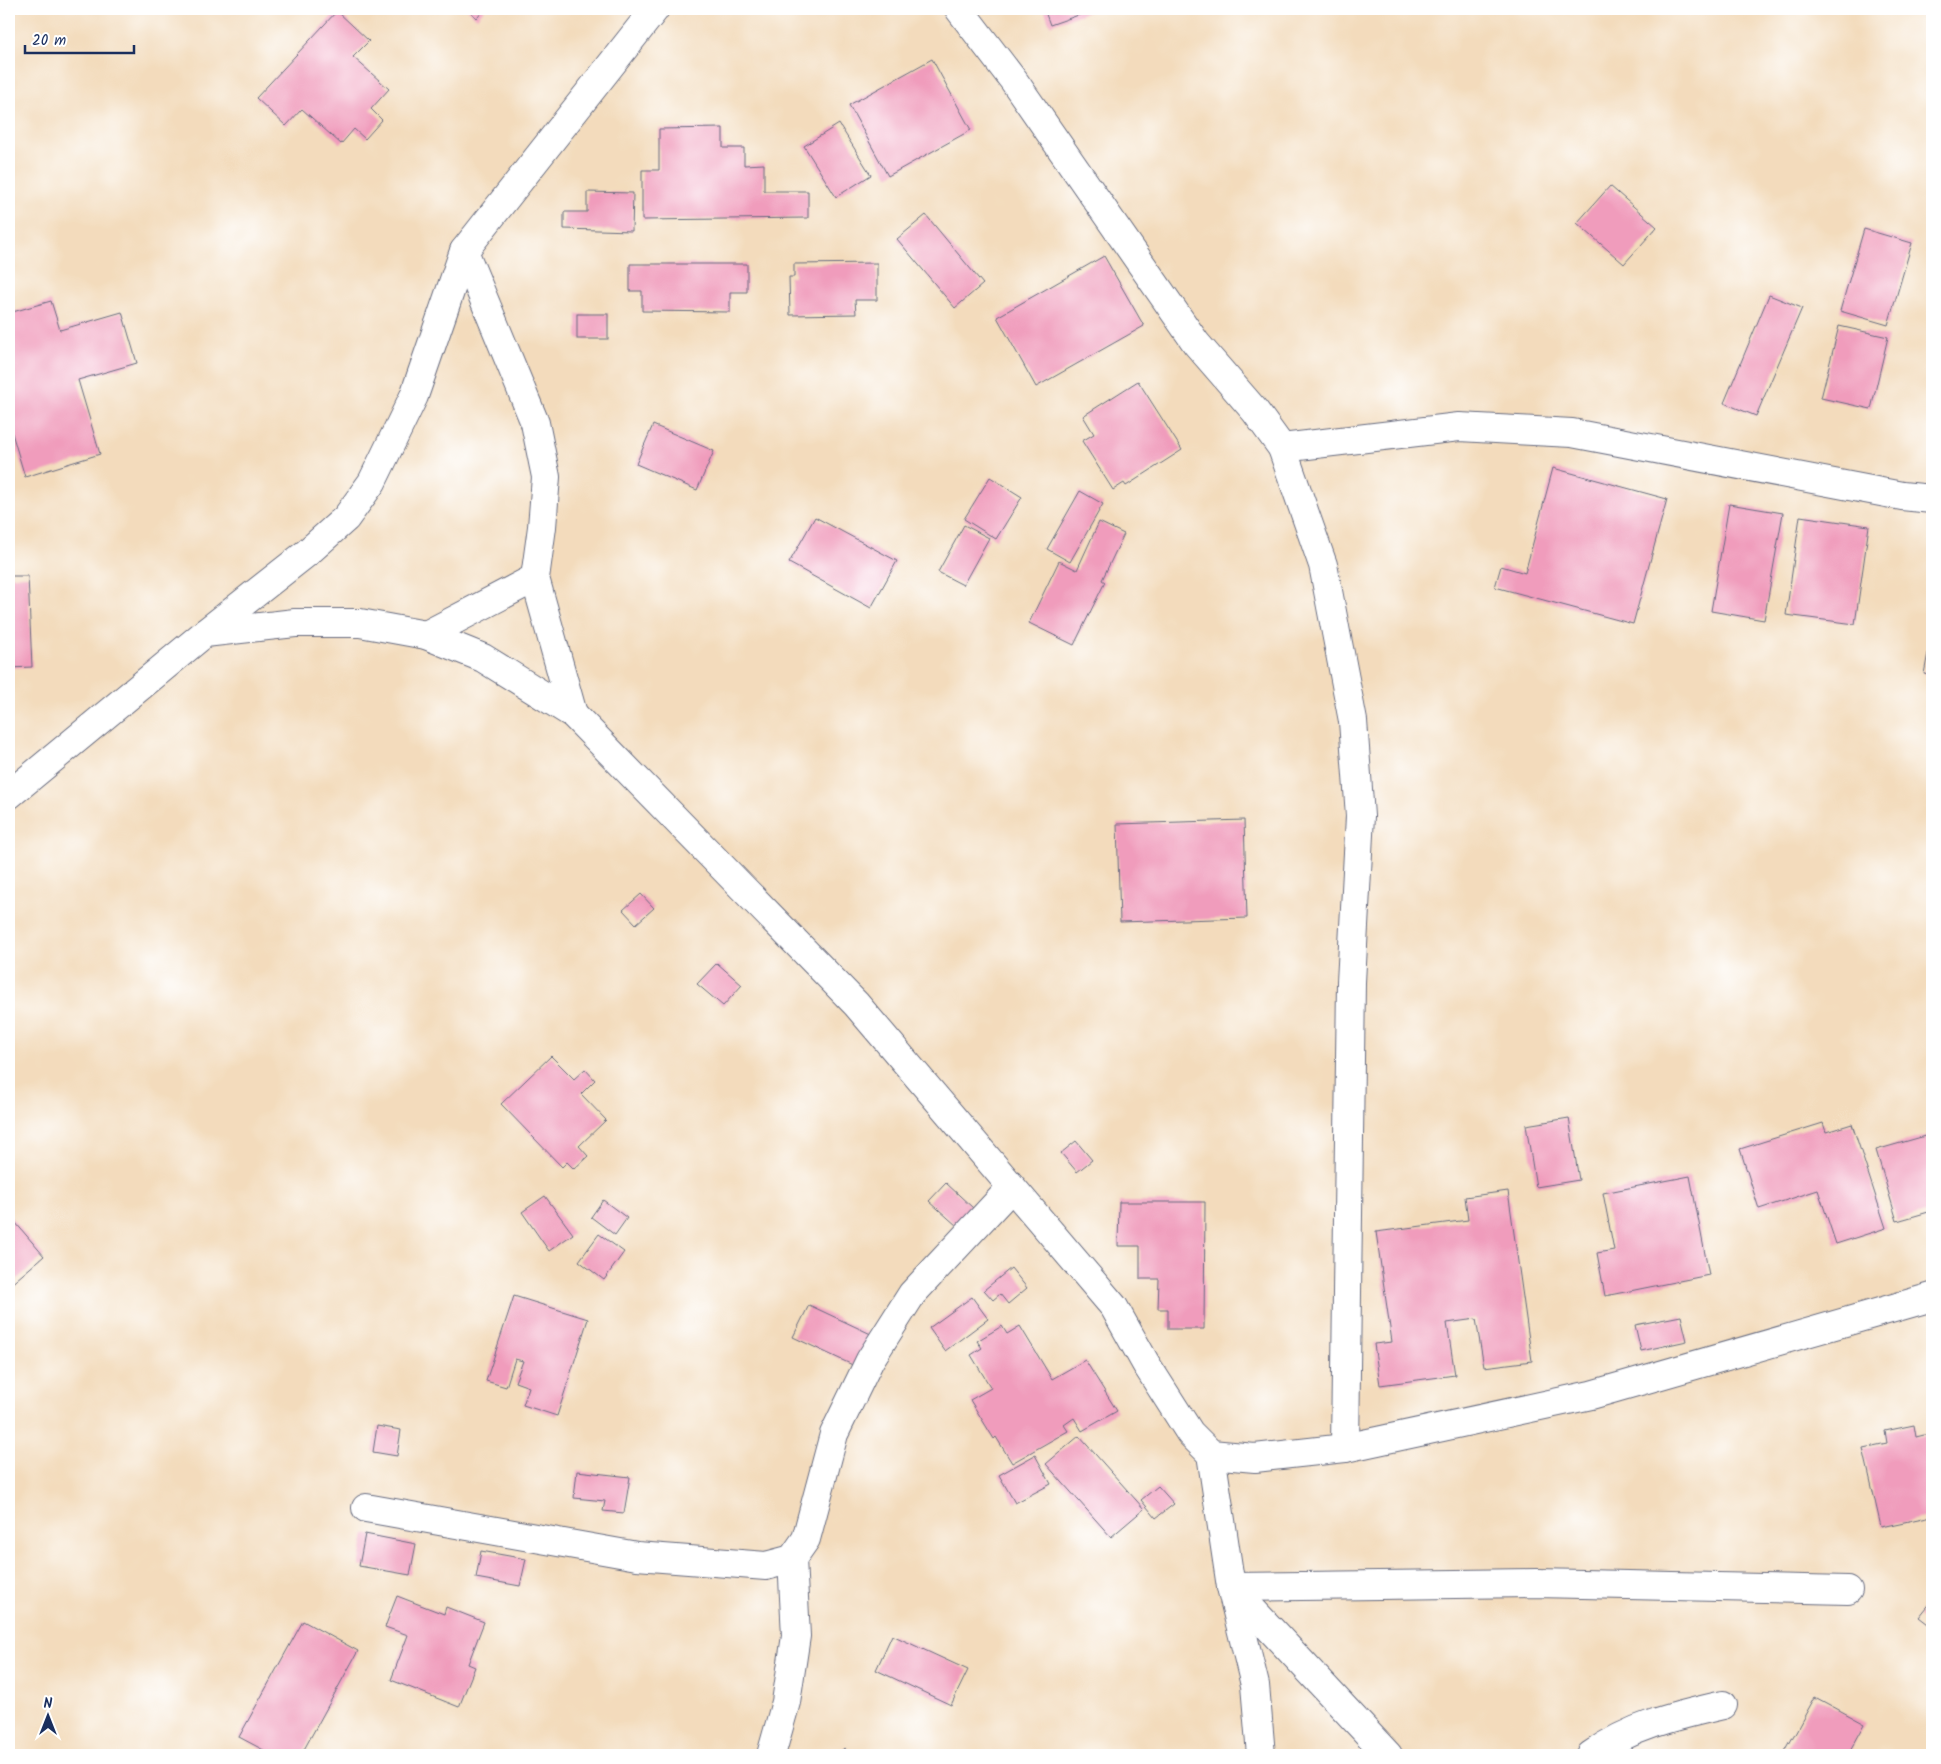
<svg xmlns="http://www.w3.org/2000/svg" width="1941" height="1764" font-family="Kalam,sans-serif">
<rect width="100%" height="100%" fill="#fff"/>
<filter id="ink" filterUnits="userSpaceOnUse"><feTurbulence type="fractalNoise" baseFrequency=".02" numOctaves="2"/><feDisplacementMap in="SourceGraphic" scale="10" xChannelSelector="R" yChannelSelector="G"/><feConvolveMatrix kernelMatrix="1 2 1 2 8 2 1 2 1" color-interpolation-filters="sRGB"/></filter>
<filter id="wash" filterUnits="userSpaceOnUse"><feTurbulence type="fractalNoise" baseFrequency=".0096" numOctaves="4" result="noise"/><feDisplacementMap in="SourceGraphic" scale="20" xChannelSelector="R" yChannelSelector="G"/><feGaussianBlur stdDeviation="1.12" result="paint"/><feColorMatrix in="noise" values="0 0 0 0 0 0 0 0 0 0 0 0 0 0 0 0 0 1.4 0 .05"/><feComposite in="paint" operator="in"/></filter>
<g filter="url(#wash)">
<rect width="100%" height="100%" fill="#f3dbbc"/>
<g id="blocks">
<g fill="#f09cbc">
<polygon points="467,9 485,9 477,18"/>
<polygon points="1044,9 1096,9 1050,25"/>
<polygon points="337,11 369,41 353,57 389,89 371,109 382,120 365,139 354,129 341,144 302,109 286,126 256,98"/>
<polygon points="932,59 971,130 888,176 849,105"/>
<polygon points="839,124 871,175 836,197 804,146"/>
<polygon points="723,128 723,148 744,148 744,165 764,164 764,191 808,191 808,218 642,220 642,170 659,170 659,129"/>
<polygon points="1610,186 1657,227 1624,264 1577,223"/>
<polygon points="587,192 633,193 632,231 564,229 564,212 587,212"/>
<polygon points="926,215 983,284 955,308 897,239"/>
<polygon points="1864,229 1912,243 1888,325 1840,311"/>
<polygon points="1104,256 1144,326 1036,387 997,317"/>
<polygon points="877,263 877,300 855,300 856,314 790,315 789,277 794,277 794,264"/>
<polygon points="630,264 747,264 747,292 730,292 730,312 642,311 642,291 630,291"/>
<polygon points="1769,295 1802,308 1756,416 1724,403"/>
<polygon points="51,301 60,330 122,312 137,363 78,380 100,454 25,477 9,423 9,313"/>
<rect x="577" y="314" width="31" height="25"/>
<polygon points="1839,326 1888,337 1871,409 1821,398"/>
<polygon points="1138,381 1182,450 1126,486 1124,483 1113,490 1082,441 1094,434 1083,416"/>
<polygon points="653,425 714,451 697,490 636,464"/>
<polygon points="1553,468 1667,499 1633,624 1495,587 1501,566 1525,573"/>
<polygon points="990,477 1022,497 996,539 964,519"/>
<polygon points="1080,491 1103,504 1070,562 1047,549"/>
<polygon points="1729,504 1783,513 1764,620 1711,611"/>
<polygon points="1800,516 1869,526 1855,624 1786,615"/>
<polygon points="815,517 897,561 871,608 789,563"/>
<polygon points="1099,522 1124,534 1102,580 1105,582 1074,645 1029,623 1059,561 1077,570"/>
<polygon points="964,525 989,538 963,585 938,572"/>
<polygon points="9,576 28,576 32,667 9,668"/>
<polygon points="1931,637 1932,637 1932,676 1924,674"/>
<polygon points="1932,736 1932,753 1931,753 1929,737"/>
<polygon points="1244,820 1247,918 1120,922 1117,824"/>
<polygon points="641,894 654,908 636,924 623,910"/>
<polygon points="717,963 742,985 723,1006 697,984"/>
<polygon points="551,1056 574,1079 585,1069 595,1080 581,1094 606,1120 579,1146 588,1156 574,1169 567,1162 562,1167 501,1104"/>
<polygon points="1569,1118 1579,1180 1536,1187 1526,1125"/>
<polygon points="1823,1123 1826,1132 1852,1124 1886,1228 1836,1244 1818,1190 1759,1209 1740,1149"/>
<polygon points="1932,1134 1932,1211 1897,1221 1876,1150"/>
<polygon points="1076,1141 1092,1160 1077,1172 1061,1153"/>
<polygon points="1690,1176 1709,1275 1605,1296 1597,1253 1614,1250 1603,1193"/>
<polygon points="946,1183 973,1208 957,1226 929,1201"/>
<polygon points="1508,1191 1532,1361 1484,1367 1476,1319 1447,1323 1455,1375 1380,1385 1374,1344 1392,1342 1376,1232 1468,1220 1465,1197"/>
<polygon points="545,1196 573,1234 549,1251 522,1212"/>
<polygon points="603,1200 627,1218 615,1235 591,1217"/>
<polygon points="1119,1202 1205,1202 1204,1329 1168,1329 1168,1309 1158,1309 1159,1279 1140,1279 1140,1246 1118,1246"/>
<polygon points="9,1215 44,1256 9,1286"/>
<polygon points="599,1234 624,1252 604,1280 579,1261"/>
<polygon points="1011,1268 1027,1288 1008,1304 1000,1294 993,1300 984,1290"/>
<polygon points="514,1296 588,1319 557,1416 523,1405 529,1387 515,1382 523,1361 515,1359 506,1387 486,1381"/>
<polygon points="972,1297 988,1319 945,1351 929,1328"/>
<polygon points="809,1305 875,1336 859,1368 793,1337"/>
<polygon points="1681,1316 1687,1341 1641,1351 1635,1325"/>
<polygon points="1002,1326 1007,1334 1020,1326 1052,1379 1085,1360 1117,1411 1082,1431 1074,1418 1064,1425 1068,1431 1012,1463 996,1437 994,1439 970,1400 991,1388 971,1355 982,1348 977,1341"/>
<polygon points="1914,1425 1916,1437 1932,1433 1932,1516 1881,1527 1863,1448 1887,1443 1885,1431"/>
<polygon points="377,1426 401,1430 397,1456 373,1452"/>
<polygon points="1079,1436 1144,1509 1111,1537 1046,1464"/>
<polygon points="1035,1455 1051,1484 1015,1503 999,1475"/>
<polygon points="577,1471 630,1477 624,1513 603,1511 605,1501 574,1498"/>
<polygon points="1158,1486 1174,1504 1156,1518 1141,1500"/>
<polygon points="365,1534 416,1544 410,1575 359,1566"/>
<polygon points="481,1551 526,1559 520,1586 476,1578"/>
<polygon points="397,1596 444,1614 446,1607 484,1622 468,1664 475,1667 459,1707 391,1680 408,1635 385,1627"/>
<polygon points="1932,1601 1932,1627 1919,1617"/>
<polygon points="303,1621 358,1651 301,1755 273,1755 239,1737"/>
<polygon points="892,1635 968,1670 951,1705 876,1670"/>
<polygon points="1815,1697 1865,1724 1848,1755 1783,1755"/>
<polygon points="844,1748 852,1755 837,1755"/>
</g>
</g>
</g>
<g filter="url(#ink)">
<use href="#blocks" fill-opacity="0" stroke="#676b7f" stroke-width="1"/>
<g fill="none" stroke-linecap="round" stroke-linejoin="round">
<g stroke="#676b7f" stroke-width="30">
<g id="street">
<polyline points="959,9 1014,81 1196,343 1255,411 1282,448 1323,565 1353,721 1360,816 1351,982 1345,1448"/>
<polyline points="464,251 535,423 546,477 542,527 535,578 573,714"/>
<polyline points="1282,448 1459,427 1572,433 1902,496 1932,499"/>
<polyline points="205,633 308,552 346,518 372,482 414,396 464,251 655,9"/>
<polyline points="426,635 535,578"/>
<polyline points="1211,1454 1231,1587 1255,1685 1261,1755"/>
<polyline points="366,1508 637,1556 766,1566 792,1559"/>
<polyline points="1231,1587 1537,1583 1848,1590"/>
<polyline points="1232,1588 1388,1755"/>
<polyline points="771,1755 786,1702 796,1636 792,1559 806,1539 834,1434 870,1360 912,1294 1011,1188"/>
<path d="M1591,1755C1631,1726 1675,1716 1723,1705"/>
</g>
</g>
<g stroke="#676b7f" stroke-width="30">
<polyline id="secondary" points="9,795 205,633 295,623 360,623 426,635 483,658 573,714 856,1004 1114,1307 1146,1364 1190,1433 1211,1454 1255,1458 1345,1448 1591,1395 1932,1297"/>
</g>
<use href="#street" stroke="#fff" stroke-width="28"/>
<use href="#secondary" stroke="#fff" stroke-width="28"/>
</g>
</g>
<rect width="1941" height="1764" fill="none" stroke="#fff" stroke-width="30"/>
<g transform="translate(48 1716)" stroke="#ffffff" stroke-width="4" paint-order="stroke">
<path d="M0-4L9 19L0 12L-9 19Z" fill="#1b2f5e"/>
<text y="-8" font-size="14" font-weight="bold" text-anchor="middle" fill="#1b2f5e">N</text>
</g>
<path d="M25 45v8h109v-8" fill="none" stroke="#1b2f5e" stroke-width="2.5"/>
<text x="32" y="45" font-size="15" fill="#1b2f5e" stroke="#ffffff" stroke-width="4" paint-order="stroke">20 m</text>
</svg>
